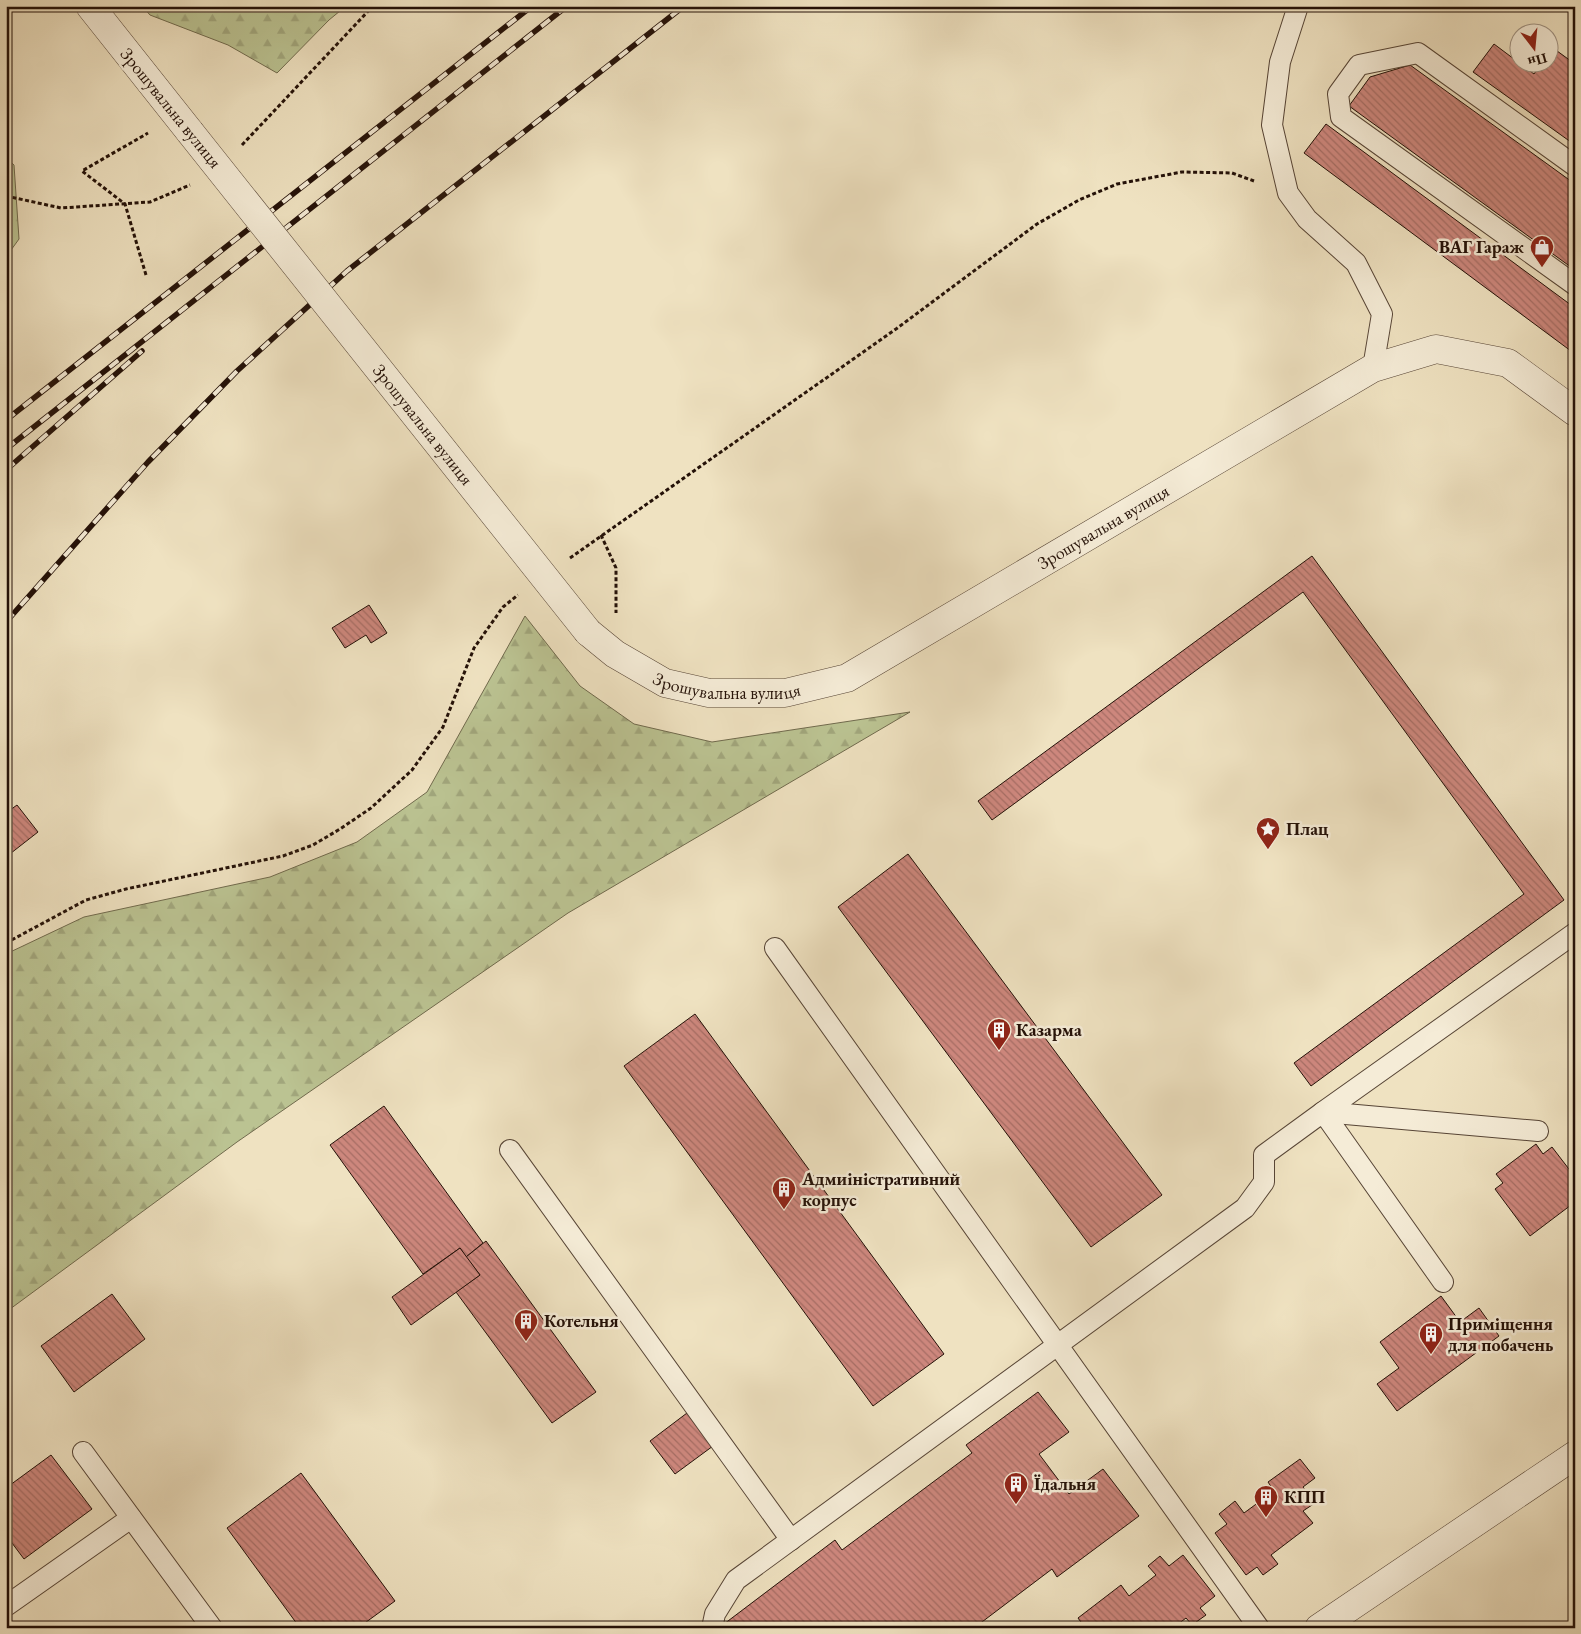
<svg xmlns="http://www.w3.org/2000/svg" width="1581" height="1634" font-family="'EB Garamond',serif">
<defs>
<pattern id="forest-firs" width="22" height="20" patternUnits="userSpaceOnUse" patternTransform="scale(1.25)"><rect width="22" height="20" fill="#bbc392"/><path d="M5 1l3.5 6h-7zM16 11l3.5 6h-7z" fill="#a1a67c"/></pattern>
<pattern id="building-back-hatch" width="6" height="6" patternUnits="userSpaceOnUse" patternTransform="scale(1.25)"><rect width="6" height="6" fill="#cd877d"/><path d="M-1 5l2 2M0 0l6 6M5-1l2 2" fill="none" stroke="#a66d64"/></pattern>
</defs>
<rect width="100%" height="100%" fill="#efe2c1"/>
<filter id="stains"><feTurbulence type="fractalNoise" baseFrequency=".004" numOctaves="4"/><feColorMatrix values="0 0 0 0 .2 0 0 0 0 .09 0 0 0 0 .02 0 0 0 .5 -.17"/></filter>
<radialGradient id="worn" r=".72"><stop offset=".6" stop-color="#630" stop-opacity="0"/><stop offset="1" stop-color="#630" stop-opacity=".3"/></radialGradient>
<g fill="url(#forest-firs)" stroke="#706a4d">
<polygon points="142,6 346,6 329,20 277,73 228,45 150,15"/>
<polygon points="6,157 14,165 19,239 6,257"/>
<polygon points="525,616 580,686 634,724 712,742 910,712 568,913 237,1142 6,1312 6,954 84,917 270,877 357,842 427,792"/>
</g>
<g fill="url(#building-back-hatch)" stroke="#241108">
<polygon points="1494,44 1534,74 1542,62 1548,62 1548,54 1553,48 1575,64 1575,145 1473,72"/>
<polygon points="1410,65 1575,184 1575,270 1349,106 1370,77"/>
<polygon points="1326,124 1575,308 1575,354 1304,153"/>
<polygon points="1312,556 1564,900 1311,1086 1294,1063 1524,894 1303,592 992,820 978,801"/>
<polygon points="369,605 387,633 371,643 366,635 345,648 332,628"/>
<polygon points="17,805 38,832 6,857 6,813"/>
<polygon points="908,854 1162,1195 1091,1247 838,907"/>
<polygon points="695,1014 944,1354 873,1406 624,1066"/>
<polygon points="384,1106 483,1243 466,1257 460,1248 423,1274 330,1145"/>
<polygon points="1536,1144 1543,1154 1552,1147 1575,1177 1575,1202 1530,1236 1495,1189 1503,1183 1496,1174"/>
<polygon points="486,1241 596,1392 552,1423 456,1292 480,1275 466,1257"/>
<polygon points="460,1248 480,1275 411,1325 392,1297"/>
<polygon points="112,1294 145,1339 74,1392 41,1346"/>
<polygon points="1441,1296 1460,1322 1479,1308 1499,1336 1397,1411 1377,1384 1399,1368 1380,1342"/>
<polygon points="1038,1392 1069,1432 1039,1454 1069,1494 1103,1469 1139,1516 1057,1577 1052,1569 974,1628 727,1628 724,1624 835,1540 842,1550 972,1453 966,1445"/>
<polygon points="687,1413 713,1446 675,1474 650,1441"/>
<polygon points="51,1455 92,1509 24,1559 6,1535 6,1488"/>
<polygon points="1300,1459 1315,1478 1303,1487 1315,1503 1303,1511 1313,1523 1271,1555 1278,1564 1263,1575 1257,1567 1246,1575 1215,1533 1227,1524 1219,1514 1235,1501 1244,1513 1274,1491 1268,1482"/>
<polygon points="301,1473 395,1601 358,1628 300,1628 227,1528"/>
<polygon points="1183,1555 1215,1596 1200,1608 1206,1615 1192,1625 1186,1618 1173,1628 1085,1628 1078,1618 1121,1585 1129,1596 1156,1575 1148,1566 1160,1556 1169,1566"/>
</g>
<g fill="none" stroke-linecap="round" stroke-linejoin="round">
<g stroke="#574536" stroke-width="22">
<g id="lane">
<polyline points="1298,6 1280,62 1272,125 1288,193 1307,219 1356,263 1382,314 1373,368"/>
<polyline points="1575,166 1418,53 1359,65 1338,94 1341,117 1575,285"/>
<polyline points="775,948 1259,1628"/>
<polyline points="1538,1131 1323,1112 1575,933"/>
<polyline points="510,1150 791,1540"/>
<polyline points="83,1452 212,1628"/>
<polyline points="6,1606 131,1518"/>
<polyline points="712,1628 715,1614 736,1580 1245,1208 1264,1182 1264,1155 1323,1112 1443,1282"/>
</g>
</g>
<g stroke="#574536" stroke-width="29">
<g id="street">
<polyline points="90,6 190,132"/>
<path id="s1" d="M588,632L615,654L665,683L709,693H785L847,678L1373,368L1436,349L1508,363L1575,412"/>
<polyline points="1319,1628 1575,1455"/>
</g>
</g>
<g stroke="#241108" stroke-width="3" stroke-dasharray="4 2.5" stroke-linecap="butt">
<polyline points="242,145 373,6"/>
<polyline points="6,196 61,208 150,202 190,185"/>
<polyline points="146,275 125,204 82,171 148,133"/>
<polyline points="601,535 616,568 616,613"/>
<polyline points="570,558 896,329 1037,224 1079,200 1117,184 1182,172 1232,173 1254,181"/>
<polyline points="6,943 86,900 126,889 283,856 313,845 340,829 371,808 412,770 443,727 474,648 503,607 518,595"/>
</g>
<use href="#lane" stroke="#f5ecd7" stroke-width="20"/>
<use href="#street" stroke="#f5ecd7" stroke-width="28"/>
<g stroke="#241108" stroke-width="5.5">
<g id="rail">
<polyline points="6,420 532,6"/>
<polyline points="6,449 567,6"/>
<polyline points="6,470 142,351"/>
<polyline points="6,622 148,462 237,371 347,271 684,6"/>
</g>
</g>
<use href="#rail" stroke="#f5ecd7" stroke-width="4" stroke-dasharray="11" stroke-linecap="butt"/>
<g stroke="#574536" stroke-width="29" stroke-linecap="butt">
<g id="street-bridge">
<path id="s2" d="M190,132L588,632"/>
</g>
</g>
<use href="#street-bridge" stroke="#f5ecd7" stroke-width="28"/>
</g>
<defs>
<g id="shop-pin" transform="scale(1.25)"><path d="M0 17L-7.5 6A9.5 9.5 0 1 1 7.5 6Z" fill="#8f2418" stroke="#f5ecd7"/><path d="M-5-2.5h2.3a2.7 3.5 0 0 1 5.4 0H5L5.5 6h-11ZM-1.5-2.5h3a1.5 2.3 0 0 0-3 0Z" fill="#fff"/></g>
<g id="sight-pin" transform="scale(1.25)"><path d="M0 17L-7.5 6A9.5 9.5 0 1 1 7.5 6Z" fill="#8f2418" stroke="#f5ecd7"/><path d="M0-6L1.8-2.2L6-1.7L2.9 1.2L3.7 5.4L0 3.3L-3.7 5.4L-2.9 1.2L-6-1.7L-1.8-2.2Z" fill="#fff"/></g>
<g id="building-pin" transform="scale(1.25)"><path d="M0 17L-7.5 6A9.5 9.5 0 1 1 7.5 6Z" fill="#8f2418" stroke="#f5ecd7"/><path d="M-4-6H4V6H1V3H-1V6H-4ZM-2.5-4.3h1.7v1.8h-1.7ZM.8-4.3h1.7v1.8H.8ZM-2.5-1h1.7V.8h-1.7ZM.8-1h1.7V.8H.8Z" fill="#fff"/></g>
</defs>
<g fill-rule="evenodd">
<use href="#shop-pin" x="1542" y="247"/>
<use href="#sight-pin" x="1268" y="829"/>
<use href="#building-pin" x="999" y="1030"/>
<use href="#building-pin" x="784" y="1189"/>
<use href="#building-pin" x="526" y="1321"/>
<use href="#building-pin" x="1431" y="1334"/>
<use href="#building-pin" x="1016" y="1484"/>
<use href="#building-pin" x="1266" y="1497"/>
</g>
<g text-anchor="middle" stroke-width="5" stroke-linejoin="round" paint-order="stroke">
<g font-size="18" fill="#241108" stroke="#f5ecd7">
<text transform="translate(171 108) rotate(51)" y="6">Зрошувальна вулиця</text>
<text dy="6" stroke="none"><textPath href="#s2" startOffset="374">Зрошувальна вулиця</textPath></text>
<text dy="6" stroke="none"><textPath href="#s1" startOffset="575">Зрошувальна вулиця</textPath></text>
<text dy="6" stroke="none"><textPath href="#s1" startOffset="155">Зрошувальна вулиця</textPath></text>
</g>
<g font-size="18" font-weight="bold" fill="#241108" stroke="#f5ecd7" text-anchor="start">
<text x="1524" y="253" text-anchor="end">ВАГ Гараж</text>
<text x="1286" y="835">Плац</text>
<text x="1016" y="1036">Казарма</text>
<text x="802" y="1185">Адмиіністративний<tspan x="802" dy="21">корпус</tspan></text>
<text x="544" y="1327">Котельня</text>
<text x="1448" y="1330">Приміщення<tspan x="1448" dy="21">для побачень</tspan></text>
<text x="1034" y="1490">Їдальня</text>
<text x="1284" y="1503">КПП</text>
</g>
</g>
<rect width="1581" height="1634" fill="none" stroke="#efe2c1" stroke-width="25"/>
<rect x="8" y="8" width="1566" height="1619" fill="none" stroke="#241108" stroke-width="2.5"/>
<rect x="12" y="12" width="1556" height="1609" fill="none" stroke="#241108"/>
<g transform="translate(1534 48) rotate(164)"><circle r="24" fill="#f5ecd7" stroke="#a19484"/>
<path d="M0-4L9 19L0 12L-9 19Z" fill="#8f2418"/>
<text y="-8" font-size="14" font-weight="bold" text-anchor="middle" fill="#241108">Пн</text>
</g>
<rect width="100%" height="100%" filter="url(#stains)"/>
<rect width="100%" height="100%" fill="url(#worn)"/>
</svg>
